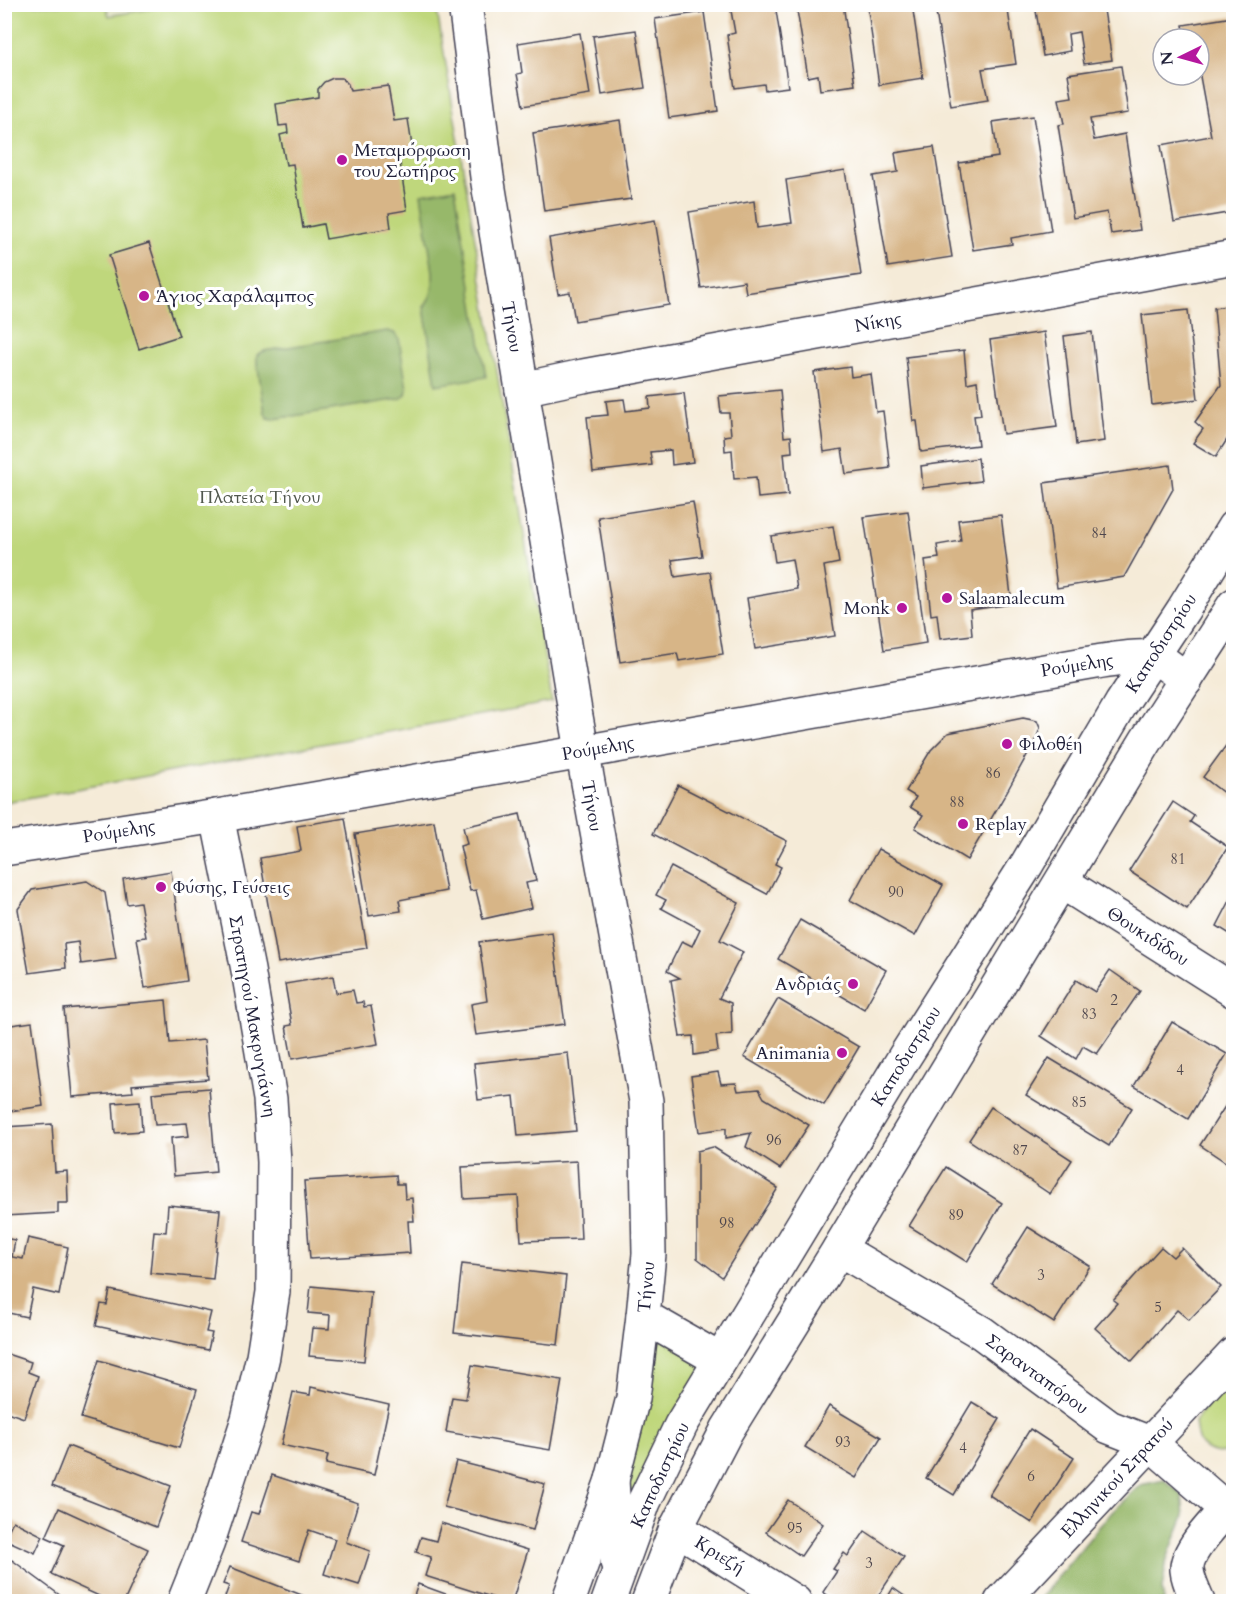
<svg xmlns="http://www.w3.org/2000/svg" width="1238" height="1606" font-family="Cardo,serif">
<rect width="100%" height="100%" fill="#fff"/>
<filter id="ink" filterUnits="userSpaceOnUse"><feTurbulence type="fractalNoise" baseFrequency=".0167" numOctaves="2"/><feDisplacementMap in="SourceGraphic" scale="12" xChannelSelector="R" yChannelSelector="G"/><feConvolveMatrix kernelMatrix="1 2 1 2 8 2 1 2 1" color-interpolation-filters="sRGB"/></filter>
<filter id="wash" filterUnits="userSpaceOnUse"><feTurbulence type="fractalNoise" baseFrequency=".008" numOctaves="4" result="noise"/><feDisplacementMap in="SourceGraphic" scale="24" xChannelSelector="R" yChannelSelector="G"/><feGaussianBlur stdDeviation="1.35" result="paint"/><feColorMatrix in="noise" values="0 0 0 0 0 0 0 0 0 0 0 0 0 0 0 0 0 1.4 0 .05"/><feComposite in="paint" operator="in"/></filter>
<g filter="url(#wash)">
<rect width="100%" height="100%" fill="#f5ebd8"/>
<polygon fill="#dcdebc" points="106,4 179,5 108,16"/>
<g fill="#bfd77b" stroke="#707c5b" stroke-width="1.5">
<polygon points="179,4 436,5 552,702 5,802 5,5 106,5 109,16"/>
<polygon points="643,1316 720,1360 618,1575"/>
<path d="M1233,1375V1449C1224,1456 1206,1453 1199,1442C1197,1437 1196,1428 1195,1423L1209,1399Z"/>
</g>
<g fill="#97b86b" stroke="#5c6d53" stroke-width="1.5">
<polygon points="455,188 486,377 436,385 424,307 430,297 433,287 433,272 421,194"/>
<polygon points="387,331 394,333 399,339 407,389 406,395 400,399 274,419 268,418 265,413 257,362 257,355 264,351"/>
<polygon points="1164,1480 1182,1495 1184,1516 1167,1559 1162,1589 1164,1601 1038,1601 1108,1516 1140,1485"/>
</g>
<g id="blocks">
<g fill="#d7b587">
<polygon points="775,4 788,87 765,90 764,84 735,88 727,35 735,33 730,5"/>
<polygon points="796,4 843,4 855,85 820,90 818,75 808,77"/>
<polygon points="867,4 912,4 923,78 879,85"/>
<polygon points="972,4 1007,4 1016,64 982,69 988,100 951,106 936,12 972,6"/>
<polygon points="1035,4 1103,4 1112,60 1084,64 1079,32 1068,34 1070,51 1043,56"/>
<polygon points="704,12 718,111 669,118 655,19"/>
<polygon points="1233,17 1233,212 1174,222 1161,145 1211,136 1199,71 1199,39 1186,39 1183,25"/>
<polygon points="636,30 645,88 602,95 593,36"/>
<polygon points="580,33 590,95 523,106 517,74 522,73 518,43"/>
<polygon points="1121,66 1128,113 1090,119 1094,140 1125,134 1140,230 1111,234 1107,212 1073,218 1058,125 1064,124 1059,99 1072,97 1068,74"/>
<polygon points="333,78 342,78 348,84 350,91 388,86 394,121 408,119 413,153 399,156 407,210 389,213 391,228 326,239 323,224 303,228 293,164 286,165 280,135 288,133 287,125 279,126 276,104 318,97 318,89 324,82"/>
<polygon points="1033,116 1051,231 1011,238 1012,244 973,250 959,163 998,157 993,122"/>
<polygon points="620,120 631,199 544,211 533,133"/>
<polygon points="934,147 952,257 888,267 873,176 898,172 895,153"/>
<polygon points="845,170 861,275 746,293 744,281 701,288 689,212 754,201 757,228 792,223 786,180"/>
<polygon points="655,220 669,305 575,321 570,292 558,294 549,238"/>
<polygon points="149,243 179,336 139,349 109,255"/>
<polygon points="1233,305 1233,430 1216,457 1193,443 1203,429 1195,422 1221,385 1214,308"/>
<polygon points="1188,310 1198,399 1152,405 1142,315"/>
<polygon points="1044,332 1057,427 1003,434 990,340"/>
<polygon points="1092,332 1104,441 1076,445 1064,336"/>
<polygon points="964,350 967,383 977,381 981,415 974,416 978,445 921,452 917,421 913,421 906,357"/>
<polygon points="850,367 851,377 871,374 876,412 883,411 890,468 846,474 842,449 824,452 814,372"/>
<polygon points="780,390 784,437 791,436 792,452 784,453 788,495 758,498 756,477 734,479 732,450 725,451 724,436 731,435 729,413 721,413 719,396"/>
<polygon points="684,393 693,462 672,465 671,450 650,452 652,465 593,472 587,417 608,415 606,401 624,399 626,411 650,408 649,397"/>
<polygon points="978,458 981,481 923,488 921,466"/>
<polygon points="1170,465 1173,489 1124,577 1057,588 1044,483"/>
<polygon points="693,502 702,556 672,560 675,577 710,572 723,654 679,661 677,653 620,662 598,517"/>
<polygon points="908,511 926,643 884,650 864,517"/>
<polygon points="1001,515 1012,604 970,610 972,635 940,639 937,614 931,615 925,560 939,558 937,545 961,541 958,520"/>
<polygon points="833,526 839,563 824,566 835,636 755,649 747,598 797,589 792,559 775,562 771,536"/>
<polygon points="1023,718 1037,721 1040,728 1037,737 1005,795 967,860 915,828 923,815 910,807 916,797 906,791 931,750 948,733"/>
<polygon points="1233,736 1233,800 1203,777"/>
<polygon points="678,785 787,841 775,864 781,867 767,894 653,834"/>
<polygon points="1173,802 1194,816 1190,822 1228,847 1187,909 1129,871"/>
<polygon points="520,814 536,881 526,883 532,908 483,919 476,890 470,891 460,846 467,844 463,827"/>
<polygon points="345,818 367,948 278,963 260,858 301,851 297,826"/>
<polygon points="434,821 446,891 399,900 401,911 369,916 355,834"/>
<polygon points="878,849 943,885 915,936 850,900"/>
<polygon points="671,867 739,903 720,940 743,952 719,998 731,1003 732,1034 716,1036 718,1051 694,1055 693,1036 680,1037 671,980 680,978 667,971 682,941 692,946 700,929 661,908 666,900 656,895"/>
<polygon points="171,871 187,981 145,988 137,938 146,937 140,902 127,904 123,879"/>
<polygon points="87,881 105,893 116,959 81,964 78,942 64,944 66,968 29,973 18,909 32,890"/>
<polygon points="1233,895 1233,936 1217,926"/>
<polygon points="800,920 886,970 864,1009 778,959"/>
<polygon points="552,932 565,1024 476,1035 471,1004 487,1001 479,942"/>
<polygon points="1110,970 1140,991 1097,1054 1083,1046 1076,1059 1041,1036 1076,980 1095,992"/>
<polygon points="333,976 336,993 353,990 356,1003 363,1002 364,1007 371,1006 378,1044 292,1059 286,1026 292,1025 285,984"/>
<polygon points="778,999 859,1047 824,1105 744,1057"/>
<polygon points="166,1000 170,1043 204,1040 208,1079 132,1085 133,1092 72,1097 64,1009"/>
<polygon points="32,1022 43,1106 4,1112 4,1026"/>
<polygon points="1172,1022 1227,1054 1188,1119 1134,1086"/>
<polygon points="568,1053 576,1131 518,1136 514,1096 478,1100 474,1063"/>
<polygon points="1049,1058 1132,1108 1109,1146 1026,1095"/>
<polygon points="718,1072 721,1084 736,1083 738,1091 759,1089 764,1098 809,1125 780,1169 746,1147 751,1133 726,1138 726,1128 699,1132 691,1076"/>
<polygon points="209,1088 216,1172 174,1176 171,1138 189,1136 187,1123 155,1125 152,1093"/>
<polygon points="1233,1094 1233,1167 1200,1145"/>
<polygon points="140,1101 142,1131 115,1133 113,1103"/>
<polygon points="991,1107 1072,1160 1050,1194 969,1140"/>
<polygon points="52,1124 55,1172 67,1171 68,1203 58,1203 58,1213 4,1216 4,1127"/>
<polygon points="713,1147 778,1188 722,1277 697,1258 697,1151"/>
<polygon points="577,1161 581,1239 521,1241 518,1196 464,1199 462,1167"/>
<polygon points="946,1167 1002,1203 967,1262 909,1226"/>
<polygon points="396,1175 397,1184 404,1184 405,1199 412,1198 414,1221 408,1221 410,1253 310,1259 304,1181"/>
<polygon points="168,1205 220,1210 213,1279 150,1273 154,1231 166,1232"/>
<polygon points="1028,1227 1090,1266 1054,1323 992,1284"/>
<polygon points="4,1238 15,1240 12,1257 23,1259 28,1238 68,1247 59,1295 33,1289 27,1317 4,1312"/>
<polygon points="1161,1247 1173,1257 1182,1248 1221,1287 1189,1320 1177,1310 1132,1361 1095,1328 1117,1303 1113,1300"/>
<polygon points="462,1264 566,1276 558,1345 454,1333"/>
<polygon points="311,1286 371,1292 364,1361 309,1356 312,1328 329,1329 330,1315 308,1313"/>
<polygon points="110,1290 211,1312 206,1332 212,1333 208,1350 96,1326 101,1304 107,1305"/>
<polygon points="4,1353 31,1362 28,1372 38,1376 24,1418 4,1411"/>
<polygon points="99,1360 197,1389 179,1448 81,1418"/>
<polygon points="472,1365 562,1380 550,1450 446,1432 452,1397 466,1399"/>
<polygon points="311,1387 389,1405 374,1475 326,1464 328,1455 281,1445 293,1392 310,1395"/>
<polygon points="972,1402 1000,1419 954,1495 926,1478"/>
<polygon points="829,1406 881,1437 856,1478 805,1447"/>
<polygon points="1030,1429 1074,1458 1032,1523 989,1495"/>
<polygon points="68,1446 171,1486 156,1527 52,1486"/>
<polygon points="456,1461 545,1484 533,1530 444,1507"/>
<polygon points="272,1475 358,1503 346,1542 370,1551 359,1585 324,1574 335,1539 309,1530 299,1561 241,1542 251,1512 259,1514"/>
<polygon points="788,1500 823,1524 801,1556 766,1532"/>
<polygon points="59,1508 148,1549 124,1602 112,1602 51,1574 64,1545 46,1537"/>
<polygon points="13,1521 43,1536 35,1553 4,1539"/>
<polygon points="441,1523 528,1550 512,1602 507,1602 425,1576 431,1557 416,1552 421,1537 436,1541"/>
<polygon points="865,1531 904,1557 874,1602 838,1602 823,1592 837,1571 833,1569 844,1553 848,1556"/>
<polygon points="12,1560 69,1602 4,1602 4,1571"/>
<polygon points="230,1567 317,1601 317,1602 223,1602 229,1586 223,1584"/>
<polygon points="418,1584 465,1601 464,1602 412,1602"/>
<polygon points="893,1588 913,1602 885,1602"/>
</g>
</g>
</g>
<g filter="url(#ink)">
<use href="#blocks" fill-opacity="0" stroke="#424053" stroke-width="1.5"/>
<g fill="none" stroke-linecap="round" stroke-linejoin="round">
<g stroke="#424053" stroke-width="36">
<g id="minor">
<polyline points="465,4 487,177 575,711 646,1101 649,1254 643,1316 633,1398 612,1480 568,1602"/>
<polyline points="522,389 583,376 1234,257"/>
<path d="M4,849L217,816L1096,662C1109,660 1143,654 1154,658C1166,662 1176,672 1186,680"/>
<polyline points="1062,882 1234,991"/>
<polyline points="839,1249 982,1333 1109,1427 1150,1443 1226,1509"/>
<polyline points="676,1528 795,1602"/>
<polyline points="184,1602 208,1542 248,1419 263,1356 273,1292 274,1162 270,1099 248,970 217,816"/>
<polyline points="1001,1602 1234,1354"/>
<path d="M1198,1602C1194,1592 1188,1581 1187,1570C1185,1550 1220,1517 1234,1501"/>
</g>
</g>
<g stroke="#424053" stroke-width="36">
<g id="major">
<polyline points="643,1316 720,1360"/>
<polyline points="612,1480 617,1562"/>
<polyline points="608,1602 644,1502 681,1425 905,1056 1027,864 1121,704 1183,610 1234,527"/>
<polyline points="648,1602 676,1528 727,1430 839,1249 1146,741 1234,605"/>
</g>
</g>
<use href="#minor" stroke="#fff" stroke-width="33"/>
<use href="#major" stroke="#fff" stroke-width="33"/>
</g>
</g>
<g fill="#b5179e" stroke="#fff" stroke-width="2">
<circle cx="342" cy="160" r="6"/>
<circle cx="144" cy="296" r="6"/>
<circle cx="947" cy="598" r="6"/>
<circle cx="902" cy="608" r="6"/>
<circle cx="1007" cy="744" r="6"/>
<circle cx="963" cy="824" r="6"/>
<circle cx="161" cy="887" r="6"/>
<circle cx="853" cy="984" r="6"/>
<circle cx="842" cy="1053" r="6"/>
</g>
<g text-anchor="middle" stroke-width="6" stroke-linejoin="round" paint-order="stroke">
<g font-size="15" fill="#4f474e">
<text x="1099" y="538">84</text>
<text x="993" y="778">86</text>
<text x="957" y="807">88</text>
<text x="1178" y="864">81</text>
<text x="896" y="897">90</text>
<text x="1114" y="1005">2</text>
<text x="1089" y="1019">83</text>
<text x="1180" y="1075">4</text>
<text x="1079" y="1107">85</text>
<text x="774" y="1145">96</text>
<text x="1020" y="1155">87</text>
<text x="956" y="1220">89</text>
<text x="727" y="1228">98</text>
<text x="1041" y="1280">3</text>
<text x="1158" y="1312">5</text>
<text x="843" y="1447">93</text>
<text x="963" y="1453">4</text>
<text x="1031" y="1481">6</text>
<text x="795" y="1533">95</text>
<text x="869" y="1568">3</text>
</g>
<g font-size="18" fill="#22223b" stroke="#fff" text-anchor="start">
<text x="354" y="156">Μεταμόρφωση<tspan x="354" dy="21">του Σωτήρος</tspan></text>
<text x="156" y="302">Άγιος Χαράλαμπος</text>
<text x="959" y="604">Salaamalecum</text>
<text x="890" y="614" text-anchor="end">Monk</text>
<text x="1019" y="750">Φιλοθέη</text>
<text x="975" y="830">Replay</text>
<text x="173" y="893">Φύσης, Γεύσεις</text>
<text x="841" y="990" text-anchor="end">Ανδριάς</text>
<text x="830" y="1059" text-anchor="end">Animania</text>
</g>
<g font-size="18" fill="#22223b" stroke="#fff">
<text transform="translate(878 322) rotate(-10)" y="6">Νίκης</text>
<text transform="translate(512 327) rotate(80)" y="6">Τήνου</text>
<text transform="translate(1161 643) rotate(-57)" y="6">Καποδιστρίου</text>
<text transform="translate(1077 665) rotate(-9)" y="6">Ρούμελης</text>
<text transform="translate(598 748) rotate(-10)" y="6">Ρούμελης</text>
<text transform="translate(592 806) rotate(80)" y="6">Τήνου</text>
<text transform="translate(119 831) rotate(-9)" y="6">Ρούμελης</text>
<text transform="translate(1148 936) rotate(33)" y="6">Θουκιδίδου</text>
<text transform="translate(253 1016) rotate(80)" y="6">Στρατηγού Μακρυγιάννη</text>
<text transform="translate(906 1056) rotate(-58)" y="6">Καποδιστρίου</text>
<text transform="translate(646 1287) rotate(-85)" y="6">Τήνου</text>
<text transform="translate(1037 1374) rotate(36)" y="6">Σαρανταπόρου</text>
<text transform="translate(660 1475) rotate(-65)" y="6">Καποδιστρίου</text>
<text transform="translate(1117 1478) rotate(-47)" y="6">Ελληνικού Στρατού</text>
<text transform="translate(720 1555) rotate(32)" y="6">Κριεζή</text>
</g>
<g font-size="18" fill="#51584e" stroke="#fff">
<text x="260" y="503">Πλατεία Τήνου</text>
</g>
</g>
<rect width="1238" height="1606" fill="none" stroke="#fff" stroke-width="24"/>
<g transform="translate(1181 57) rotate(265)"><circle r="28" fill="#ffffff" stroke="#a7a7b1" stroke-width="1.5"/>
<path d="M0-4.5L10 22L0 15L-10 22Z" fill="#b5179e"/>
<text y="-9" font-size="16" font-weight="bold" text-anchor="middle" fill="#22223b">N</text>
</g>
</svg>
